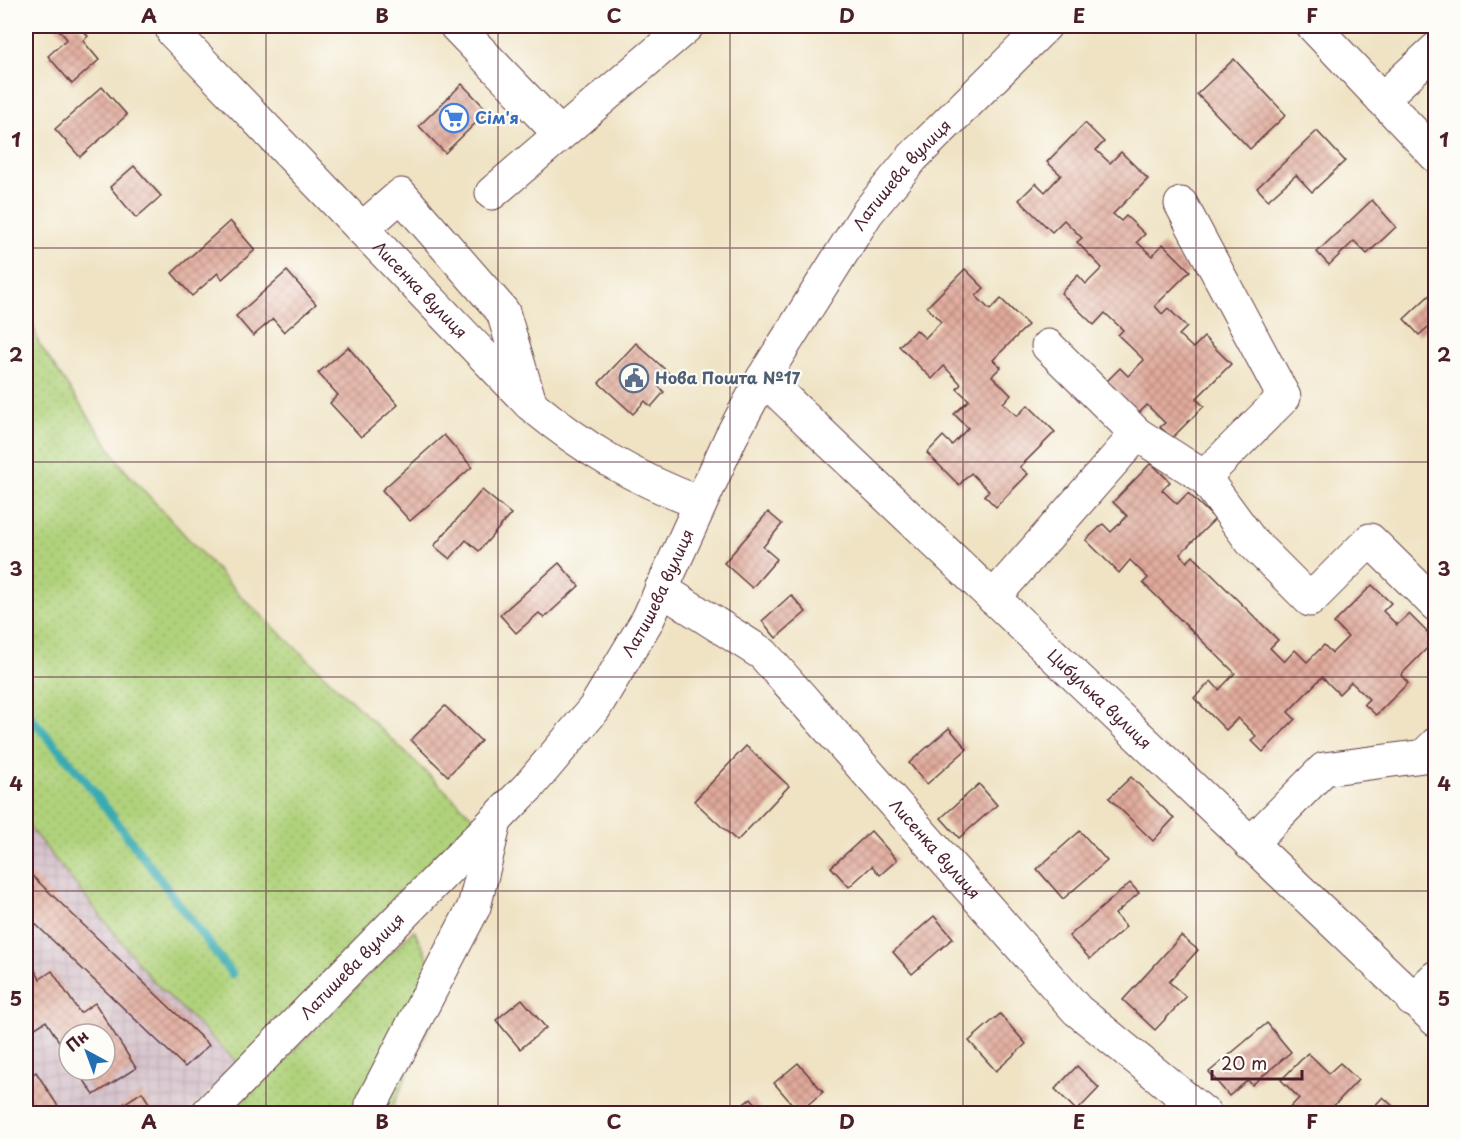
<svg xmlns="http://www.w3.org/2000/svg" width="1461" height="1139" font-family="'Playpen Sans',sans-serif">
<defs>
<pattern id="industrial-grid" width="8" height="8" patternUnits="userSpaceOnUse" patternTransform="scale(1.5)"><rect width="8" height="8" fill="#d2bdc8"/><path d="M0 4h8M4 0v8" fill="none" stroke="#b6a2ac"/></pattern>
<pattern id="grass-dots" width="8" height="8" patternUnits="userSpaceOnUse" patternTransform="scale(1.5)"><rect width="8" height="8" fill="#b0d27b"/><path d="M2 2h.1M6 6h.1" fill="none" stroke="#99b46a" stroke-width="1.8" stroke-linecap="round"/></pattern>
<pattern id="building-cross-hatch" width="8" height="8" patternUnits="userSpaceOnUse" patternTransform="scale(1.5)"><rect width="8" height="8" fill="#e0aa9b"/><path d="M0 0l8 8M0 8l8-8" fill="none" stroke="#b88a7f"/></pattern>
</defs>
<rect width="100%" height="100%" fill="#fdfcf7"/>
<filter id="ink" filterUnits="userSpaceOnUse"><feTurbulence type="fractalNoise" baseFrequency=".0167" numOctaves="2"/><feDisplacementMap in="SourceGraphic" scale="12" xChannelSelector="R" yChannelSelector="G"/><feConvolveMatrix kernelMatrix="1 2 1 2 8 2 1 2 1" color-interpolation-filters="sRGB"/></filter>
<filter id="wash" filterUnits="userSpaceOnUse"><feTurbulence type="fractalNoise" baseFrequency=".008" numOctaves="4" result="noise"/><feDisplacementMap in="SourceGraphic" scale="24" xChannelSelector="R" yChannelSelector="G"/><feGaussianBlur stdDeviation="1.35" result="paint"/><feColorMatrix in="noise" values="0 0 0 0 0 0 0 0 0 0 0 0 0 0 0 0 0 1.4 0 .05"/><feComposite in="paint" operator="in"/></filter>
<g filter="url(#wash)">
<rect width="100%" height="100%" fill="#efe3c4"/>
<path fill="url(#industrial-grid)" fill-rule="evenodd" d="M26,823L152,980L238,1063L188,1113H26ZM69,1034H105V1070H69Z"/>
<g fill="url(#grass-dots)" stroke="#7d7853" stroke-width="1.5">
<polygon points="26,304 39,344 124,469 240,595 474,818 238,1063 152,980 26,823"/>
<polygon points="414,930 435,972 440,1001 390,1113 230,1114"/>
</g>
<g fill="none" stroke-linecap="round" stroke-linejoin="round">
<g stroke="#39abb1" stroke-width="9">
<polyline points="26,712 81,775 232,974"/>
<polyline points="319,1113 319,1114"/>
</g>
</g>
<g id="blocks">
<g fill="url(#building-cross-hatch)">
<polygon points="55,26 79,26 88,36 83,41 99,60 72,84 48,56 67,39"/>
<polygon points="1234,59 1286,115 1250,149 1197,94"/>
<polygon points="462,84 488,111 445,153 419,126"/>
<polygon points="102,87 127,115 80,157 55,129"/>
<polygon points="1085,123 1104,142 1096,150 1110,163 1121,152 1148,179 1113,214 1121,221 1126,216 1145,234 1137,242 1152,256 1163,244 1190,271 1155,306 1162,314 1168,308 1187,327 1179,335 1193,348 1204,337 1231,364 1196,399 1204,406 1172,438 1160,427 1165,423 1147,405 1135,417 1103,385 1120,368 1128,376 1144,360 1118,335 1123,330 1105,313 1094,325 1061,293 1078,275 1086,284 1102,268 1077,242 1082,238 1064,220 1052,232 1019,200 1036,183 1045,192 1061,175 1047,162"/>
<polygon points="1317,131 1345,161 1312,192 1296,175 1268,200 1257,188"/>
<polygon points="134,166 161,196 136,218 110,187"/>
<polygon points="1372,200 1396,227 1367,254 1354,241 1329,265 1317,252"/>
<polygon points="230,221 255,250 222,279 218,273 192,296 172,273"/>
<polygon points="965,269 984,288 976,296 990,310 1001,299 1028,325 993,360 1001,367 992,376 1011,395 1003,403 1017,416 1028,405 1055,432 1020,467 1028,474 996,507 984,495 989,491 971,473 959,485 927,453 943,436 952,445 968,428 954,414 969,400 957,389 961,384 944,366 932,379 899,346 916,330 925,338 941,322 927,307"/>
<polygon points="287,271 316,304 284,332 273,319 253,336 236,316"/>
<polygon points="1436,289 1436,320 1419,335 1404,319"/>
<polygon points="636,343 670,374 658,386 664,392 651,407 645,401 633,414 599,383"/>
<polygon points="348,347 398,405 361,437 330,403 338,395 318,373"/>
<polygon points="444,435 472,467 410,521 382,490"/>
<polygon points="1151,463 1170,482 1162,490 1177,504 1188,493 1215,519 1180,554 1187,562 1193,556 1278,640 1270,648 1284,662 1295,650 1307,662 1324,645 1332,653 1348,637 1334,623 1372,585 1391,603 1383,611 1397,625 1409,614 1435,640 1401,675 1408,683 1376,715 1364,704 1369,699 1351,682 1339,694 1322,677 1288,712 1295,719 1263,752 1251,740 1256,736 1238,718 1226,730 1194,698 1211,681 1219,690 1235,673 1143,583 1148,578 1130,560 1119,573 1086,540 1103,524 1111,532 1127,516 1113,502"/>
<polygon points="482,490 511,514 479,551 466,540 450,559 434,546"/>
<polygon points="768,512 782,524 763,547 777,559 752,588 724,563"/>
<polygon points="559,563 579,586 544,618 539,613 516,633 500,615"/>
<polygon points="791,595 806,612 776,638 762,621"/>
<polygon points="445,706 481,741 448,776 411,740"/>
<polygon points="949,728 967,749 927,784 909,763"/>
<polygon points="746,746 789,786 737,841 694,801"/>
<polygon points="1131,777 1174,818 1153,841 1109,798"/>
<polygon points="979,784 997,805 959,838 941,818"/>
<polygon points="871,831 897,860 880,875 872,866 849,887 831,867"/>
<polygon points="1080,831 1107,861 1063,899 1037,869"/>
<polygon points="26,870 209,1045 185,1067 26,915"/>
<polygon points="1130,883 1139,893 1115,914 1126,927 1090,959 1069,936"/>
<polygon points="934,916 953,938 912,974 893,952"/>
<polygon points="1181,936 1198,950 1169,982 1186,997 1155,1030 1123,1000"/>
<polygon points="26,956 40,979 52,971 80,1013 95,1003 136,1068 94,1095 77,1070 105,1070 105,1034 69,1034 69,1057 46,1021 26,1034"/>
<polygon points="522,999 546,1028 520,1049 496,1020"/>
<polygon points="1000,1014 1026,1044 996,1071 969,1041"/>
<polygon points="1267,1023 1291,1052 1252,1085 1248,1080 1229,1096 1209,1072"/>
<polygon points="1308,1053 1329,1073 1340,1063 1358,1080 1326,1114 1284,1114 1299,1098 1281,1080"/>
<polygon points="798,1063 823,1092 799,1112 774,1083"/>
<polygon points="1077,1066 1099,1088 1077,1111 1055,1089"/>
<polygon points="36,1072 63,1114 26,1114 26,1079"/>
<polygon points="142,1092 156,1114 108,1114"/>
<polygon points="1383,1097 1395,1108 1390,1114 1367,1114"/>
<polygon points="751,1098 764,1114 732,1114"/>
</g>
</g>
</g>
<g filter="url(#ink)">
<use href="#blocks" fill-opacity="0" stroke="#633c42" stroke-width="1.5"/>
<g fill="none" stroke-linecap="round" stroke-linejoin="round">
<g stroke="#633c42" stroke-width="35">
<g id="minor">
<polyline points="456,26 560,134"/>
<polyline points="1313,26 1436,156"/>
<path id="s1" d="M173,32L530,404C586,450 632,477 700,503"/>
<polyline points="1382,99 1436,49"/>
<polyline points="492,193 687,26"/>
<polyline points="1181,204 1284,397 1204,477"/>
<polyline points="362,229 401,195 503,312 529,399"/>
<polyline points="1048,346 1137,434 1204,477 1251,541 1310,600 1370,540 1436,605"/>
<path id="s2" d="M763,378L1436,1020"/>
<path id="s3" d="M661,589L763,654L1077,1010L1205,1114"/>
<polyline points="993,598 1137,434"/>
<polyline points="1250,844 1324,769 1424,756 1436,744"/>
<polyline points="1412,1000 1436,977"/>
<path id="s4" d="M207,1114L529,786L594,709L648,619L731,437L763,378L867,213L913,157L1045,26"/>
<polyline points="371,1114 372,1103 474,907 495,822"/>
</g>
</g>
<use href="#minor" stroke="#fff" stroke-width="33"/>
</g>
</g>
<path fill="none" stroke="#4a1f2b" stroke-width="1.5" stroke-opacity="0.55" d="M266,26V1114M498,26V1114M730,26V1114M963,26V1114M1196,26V1114M26,248H1436M26,462H1436M26,677H1436M26,891H1436"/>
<defs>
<g id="supermarket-ring" transform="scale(1.5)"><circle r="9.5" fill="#fdfcf7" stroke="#3f7fe0" stroke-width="1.5"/><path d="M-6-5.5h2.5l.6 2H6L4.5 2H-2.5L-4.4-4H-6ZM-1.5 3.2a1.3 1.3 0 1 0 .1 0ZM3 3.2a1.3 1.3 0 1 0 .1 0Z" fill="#3f7fe0"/></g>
<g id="civic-ring" transform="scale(1.5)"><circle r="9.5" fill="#fdfcf7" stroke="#5c6f8a" stroke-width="1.5"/><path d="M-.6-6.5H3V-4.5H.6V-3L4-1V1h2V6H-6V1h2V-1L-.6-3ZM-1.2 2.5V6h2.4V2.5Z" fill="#5c6f8a"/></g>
</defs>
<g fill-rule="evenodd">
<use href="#supermarket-ring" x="454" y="118"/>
<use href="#civic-ring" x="634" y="378"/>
</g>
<g text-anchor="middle" stroke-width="4.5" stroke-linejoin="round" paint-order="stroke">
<g font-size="16" font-weight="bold" fill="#366cbe" stroke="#fdfcf7" text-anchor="start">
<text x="475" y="124">Сім'я</text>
</g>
<g font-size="16" fill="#4a1f2b" stroke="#fdfcf7">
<text dy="6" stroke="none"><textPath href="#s4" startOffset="1179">Латишева вулиця</textPath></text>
<text dy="6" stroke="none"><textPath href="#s1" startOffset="357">Лисенка вулиця</textPath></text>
<text dy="6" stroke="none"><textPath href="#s4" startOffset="693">Латишева вулиця</textPath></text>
<text dy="6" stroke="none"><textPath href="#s2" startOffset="465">Цибулька вулиця</textPath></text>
<text dy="6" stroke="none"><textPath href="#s3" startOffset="381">Лисенка вулиця</textPath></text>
<text dy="6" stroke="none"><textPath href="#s4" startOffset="207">Латишева вулиця</textPath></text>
</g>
<g font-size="16" font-weight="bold" fill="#4e5e75" stroke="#fdfcf7" text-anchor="start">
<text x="655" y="384">Нова Пошта №17</text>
</g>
</g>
<rect width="1461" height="1139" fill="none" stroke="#fdfcf7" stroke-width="66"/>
<g transform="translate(87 1052) rotate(319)"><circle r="28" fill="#fdfcf7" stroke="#b5a4a5" stroke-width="1.5"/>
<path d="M0-4.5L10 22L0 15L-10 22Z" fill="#1f6fb2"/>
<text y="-9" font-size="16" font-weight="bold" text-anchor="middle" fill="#4a1f2b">Пн</text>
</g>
<path d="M1212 1070v9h90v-9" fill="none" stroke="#4a1f2b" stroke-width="3"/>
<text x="1221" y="1070" font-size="18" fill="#4a1f2b" stroke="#fdfcf7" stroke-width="4.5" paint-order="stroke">20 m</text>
<rect x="33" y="33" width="1395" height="1073" fill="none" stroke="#4a1f2b" stroke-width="2"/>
<g font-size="20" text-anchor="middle" font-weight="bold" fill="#4a1f2b">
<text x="149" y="23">A</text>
<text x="382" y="23">B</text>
<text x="614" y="23">C</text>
<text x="847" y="23">D</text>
<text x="1079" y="23">E</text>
<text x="1312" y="23">F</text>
<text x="16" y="147">1</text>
<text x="1444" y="147">1</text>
<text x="16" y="362">2</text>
<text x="1444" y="362">2</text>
<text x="16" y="576">3</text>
<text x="1444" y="576">3</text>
<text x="16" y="791">4</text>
<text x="1444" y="791">4</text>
<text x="16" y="1006">5</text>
<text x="1444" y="1006">5</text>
<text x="149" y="1129">A</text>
<text x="382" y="1129">B</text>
<text x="614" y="1129">C</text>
<text x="847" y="1129">D</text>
<text x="1079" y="1129">E</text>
<text x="1312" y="1129">F</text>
</g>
</svg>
